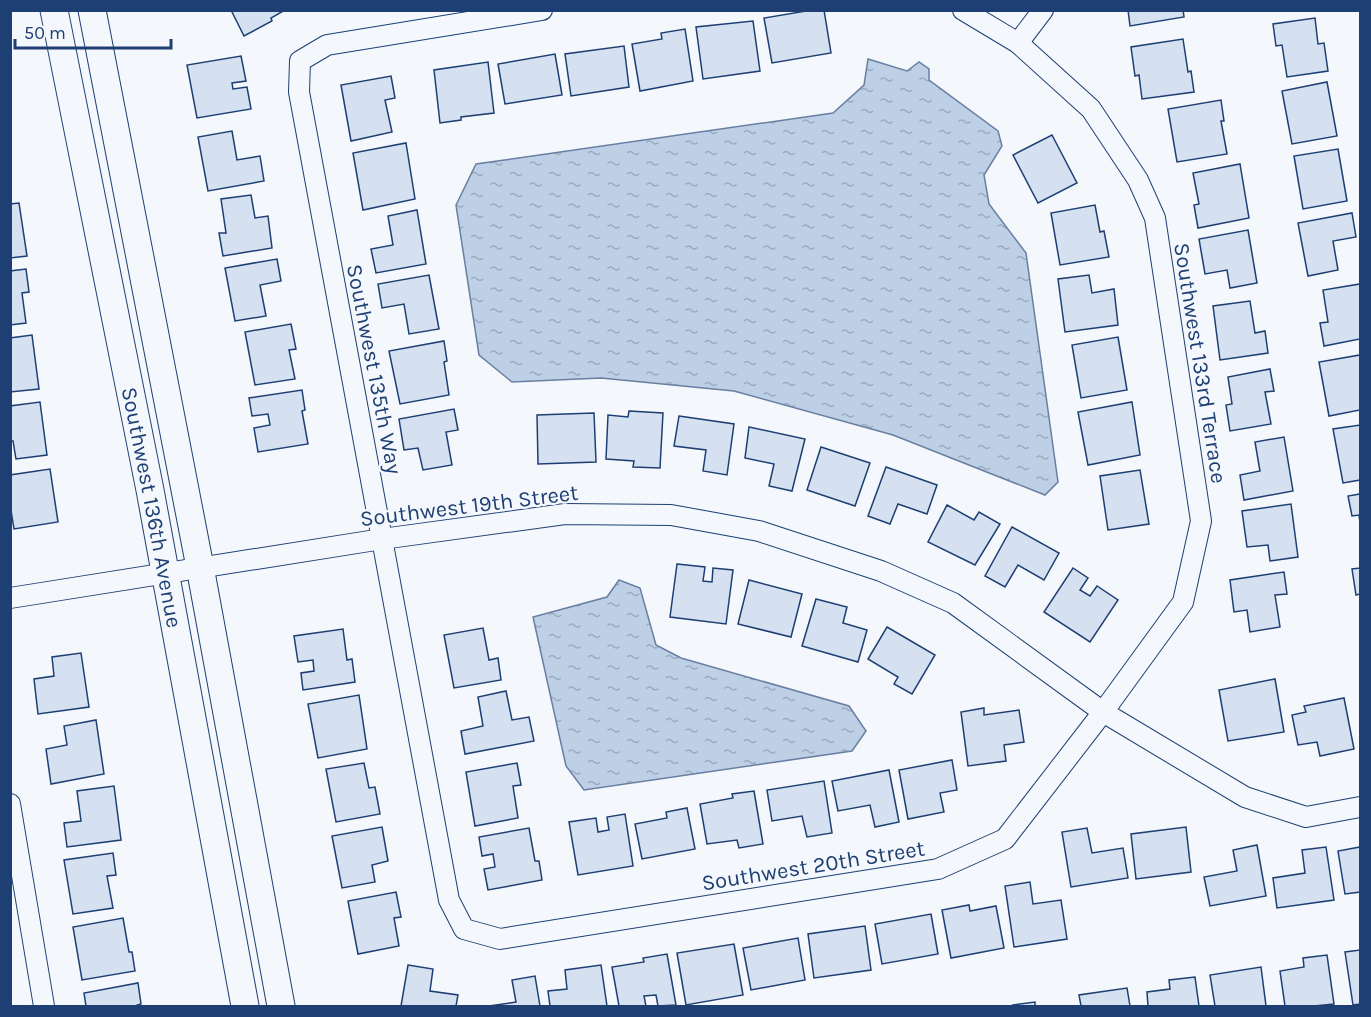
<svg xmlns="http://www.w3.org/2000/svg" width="1371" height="1017" font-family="Karla,sans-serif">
<defs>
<pattern id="water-ripples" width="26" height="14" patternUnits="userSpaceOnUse" patternTransform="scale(1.5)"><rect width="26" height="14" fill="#bed0e5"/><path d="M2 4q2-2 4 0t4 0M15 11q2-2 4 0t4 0" fill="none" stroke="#9aaabe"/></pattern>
</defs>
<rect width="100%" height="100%" fill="#f4f7fb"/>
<g fill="url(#water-ripples)" stroke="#687fa3" stroke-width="1.5">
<polygon points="868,59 907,71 919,62 929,69 929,80 998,131 1002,146 984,175 989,204 1026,253 1058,482 1045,495 893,435 734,391 601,378 512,382 479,355 456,205 476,164 833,113 864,85"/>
<polygon points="619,580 640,588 656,645 681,658 849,706 866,731 852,751 584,790 566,766 533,617 607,597"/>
</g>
<g fill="#d5e0f0" stroke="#1d3f73" stroke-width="1.5">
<polygon points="231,10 285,10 271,18 272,21 244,36"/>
<polygon points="812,10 824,10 831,53 772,63 764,18"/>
<polygon points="1128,10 1183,10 1184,17 1130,26"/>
<polygon points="1315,18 1318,44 1324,43 1328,71 1287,77 1282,45 1276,46 1273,24"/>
<polygon points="753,21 760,71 703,79 696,27"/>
<polygon points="685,29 693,81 640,91 632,44 662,39 661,33"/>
<polygon points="1183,39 1188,72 1191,71 1194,92 1142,99 1139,75 1135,76 1131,47"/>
<polygon points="624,46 629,87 571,96 565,54"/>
<polygon points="555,54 562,95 505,104 498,64"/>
<polygon points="241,56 246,81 232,83 233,89 247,87 251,109 197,118 187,65"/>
<polygon points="488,62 494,113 461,117 461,120 440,123 434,70"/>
<polygon points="391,76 395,98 385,100 392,132 351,141 341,85"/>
<polygon points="1327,82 1337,136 1292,144 1282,91"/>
<polygon points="1221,100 1224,121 1221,121 1227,154 1177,162 1168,109"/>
<polygon points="232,131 237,160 260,156 264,181 208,191 198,137"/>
<polygon points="1052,135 1077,183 1038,203 1013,155"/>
<polygon points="406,143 415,199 363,210 353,153"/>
<polygon points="1338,149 1347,201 1303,209 1294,156"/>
<polygon points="1240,164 1249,218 1198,228 1194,205 1199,204 1193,173"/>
<polygon points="251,195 255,218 268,216 272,248 223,256 219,233 226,233 221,199"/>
<polygon points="19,203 27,256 10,258 10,204"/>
<polygon points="1095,205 1100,232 1104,231 1109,257 1060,265 1051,213"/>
<polygon points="417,210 426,264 376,273 371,249 393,245 388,216"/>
<polygon points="1352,213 1356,237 1333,241 1338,270 1308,276 1298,223"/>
<polygon points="1248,230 1257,283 1230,288 1227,270 1205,274 1199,239"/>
<polygon points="277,259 281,281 260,285 266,316 235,321 225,268"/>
<polygon points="26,269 29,292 22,293 26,323 10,325 10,271"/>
<polygon points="429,275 439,329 409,334 404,304 382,308 378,284"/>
<polygon points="1089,275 1092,293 1114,289 1118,325 1065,332 1058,279"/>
<polygon points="1360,284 1360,339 1324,346 1320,323 1328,322 1323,290"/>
<polygon points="1250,301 1255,333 1265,331 1268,353 1220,360 1213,306"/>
<polygon points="291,324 296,349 289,350 295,379 255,385 245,332"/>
<polygon points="32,335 39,389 10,392 10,338"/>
<polygon points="1118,337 1127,390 1081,398 1072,345"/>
<polygon points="444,341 447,361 444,362 449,395 400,404 389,351"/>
<polygon points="1360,355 1360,410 1329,416 1319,362"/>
<polygon points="1270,369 1274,391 1265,392 1271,424 1230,431 1226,405 1232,404 1228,377"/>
<polygon points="302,390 305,410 302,411 308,444 258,452 254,428 270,425 268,414 252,416 249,398"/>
<polygon points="40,402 47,455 16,459 13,441 10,441 10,406"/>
<polygon points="1132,402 1140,455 1088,465 1078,412"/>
<polygon points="454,409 458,430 446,432 452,465 423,470 418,448 404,450 399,419"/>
<polygon points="629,411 663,413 660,468 633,467 634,461 606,459 608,415 628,417"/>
<polygon points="594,413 596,462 538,464 537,415"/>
<polygon points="679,416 734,424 727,475 703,471 706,450 674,446"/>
<polygon points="1360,425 1360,480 1343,483 1333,429"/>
<polygon points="749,427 805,439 792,491 769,486 774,464 745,458"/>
<polygon points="1284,437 1293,491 1244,500 1240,475 1260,471 1255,442"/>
<polygon points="821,447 870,463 855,506 807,490"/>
<polygon points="886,467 937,485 927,514 898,504 890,524 868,516"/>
<polygon points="50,469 58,522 14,529 10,504 10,475"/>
<polygon points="1140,470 1149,524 1108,530 1100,476"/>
<polygon points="1360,494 1360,523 1359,515 1352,516 1348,496"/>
<polygon points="1291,504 1298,557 1270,561 1268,545 1247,547 1242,511"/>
<polygon points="947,505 974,520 979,512 1000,524 975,565 928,542"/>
<polygon points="1012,527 1059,553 1044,580 1018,565 1005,587 985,576"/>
<polygon points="677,564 705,567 703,581 712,582 713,568 733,570 726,624 670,617"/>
<polygon points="1073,568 1088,578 1080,590 1090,596 1097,586 1118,600 1090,642 1044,612"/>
<polygon points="1360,568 1360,594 1356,595 1352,569"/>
<polygon points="1284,572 1287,594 1275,595 1280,627 1250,632 1247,610 1234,612 1230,580"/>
<polygon points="749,580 802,594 791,637 738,624"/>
<polygon points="816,599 847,607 843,623 867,630 858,662 802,646"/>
<polygon points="887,627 935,655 912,694 894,684 898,677 868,659"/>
<polygon points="483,628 489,660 498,658 501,680 454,688 444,635"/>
<polygon points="343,629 347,660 352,659 355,682 303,690 301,673 314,671 313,660 298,662 294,636"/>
<polygon points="81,653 89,707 38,714 34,679 54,676 52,657"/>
<polygon points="1275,679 1284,732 1228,741 1219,690"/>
<polygon points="506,691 512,720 529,717 534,741 465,754 461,731 483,726 478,697"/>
<polygon points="359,695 367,749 318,758 308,704"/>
<polygon points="1344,698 1354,749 1320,756 1317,742 1298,745 1292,715 1306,712 1304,706"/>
<polygon points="984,708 984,715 1019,710 1024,742 1004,745 1006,761 968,766 961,712"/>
<polygon points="96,720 104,774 51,784 46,749 67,745 64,726"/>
<polygon points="952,760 957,790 940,793 944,812 908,819 899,770"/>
<polygon points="364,763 369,788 375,787 380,814 336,822 326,769"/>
<polygon points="517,763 521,785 513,786 518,818 475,826 466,772"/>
<polygon points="889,770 899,822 875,827 870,805 838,811 832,781"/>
<polygon points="824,781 832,833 807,837 802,816 772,821 767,790"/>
<polygon points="114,786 121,840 67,847 64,823 81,821 77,791"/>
<polygon points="754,791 763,844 739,848 737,840 707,844 700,804 733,798 732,794"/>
<polygon points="687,808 695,849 642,859 635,824 667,818 666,812"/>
<polygon points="625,814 633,866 578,875 569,822 596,818 598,832 609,830 607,817"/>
<polygon points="382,827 388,861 372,865 375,882 342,888 332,836"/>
<polygon points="1186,827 1191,872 1136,879 1131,834"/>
<polygon points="529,828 535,861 539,861 542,880 488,890 484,869 495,867 493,854 482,856 479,837"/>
<polygon points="1087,828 1092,853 1123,848 1128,878 1071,887 1062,832"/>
<polygon points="1257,845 1266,896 1210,906 1204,877 1237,871 1233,850"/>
<polygon points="1326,847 1334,900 1277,908 1273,878 1305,873 1302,850"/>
<polygon points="1360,847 1360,892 1345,894 1338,851"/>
<polygon points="113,853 116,875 107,876 113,908 73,914 64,860"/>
<polygon points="1030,882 1033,904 1061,900 1067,939 1014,947 1005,886"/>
<polygon points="396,892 401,917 394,918 399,946 358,954 348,901"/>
<polygon points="969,905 970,911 996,906 1004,948 951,958 942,910"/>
<polygon points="931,914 938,954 882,964 875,924"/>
<polygon points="123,918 129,952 132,952 135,971 82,980 73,927"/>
<polygon points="865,926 871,970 814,978 808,934"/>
<polygon points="798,938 805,980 751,990 743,948"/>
<polygon points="734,944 743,995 686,1005 677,953"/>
<polygon points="1360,950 1360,1004 1353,1005 1345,952"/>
<polygon points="667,954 676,1005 658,1006 656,995 644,996 646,1006 619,1006 612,967 644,962 643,958"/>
<polygon points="1327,955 1334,1004 1314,1006 1285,1006 1280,971 1304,967 1303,958"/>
<polygon points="408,965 433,969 430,991 458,995 456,1006 401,1006"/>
<polygon points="601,965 607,1006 550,1006 548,991 567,989 565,970"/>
<polygon points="1261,967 1266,1006 1215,1006 1210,975"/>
<polygon points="535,976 540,1006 489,1006 516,1002 512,980"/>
<polygon points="1195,977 1199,1006 1148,1006 1147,992 1170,989 1169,980"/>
<polygon points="138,983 141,1004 137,1005 137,1006 86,1006 84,993"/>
<polygon points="1127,988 1130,1006 1081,1006 1079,995"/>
<polygon points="1035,1002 1035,1006 1014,1006 1013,1005"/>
</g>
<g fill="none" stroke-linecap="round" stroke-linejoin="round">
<g stroke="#1d3f73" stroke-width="22">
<g id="street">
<polyline points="542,10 327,45 300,61 299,92 449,900 464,929 500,939 938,869 1005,839 1103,712 1183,602 1201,521 1155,218 1138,180 1091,109 1018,43"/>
<polyline points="963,10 1018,43 1043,10"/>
<polyline points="10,598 382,539 565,514 671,515 759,531 881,571 953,603 1103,712 1245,797 1306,817 1360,807"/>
<polyline points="10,804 44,1006"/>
</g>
</g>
<g stroke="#1d3f73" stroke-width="29">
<g id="secondary">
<path id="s1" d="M54,10L150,490L245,1006"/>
<polyline points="92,10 200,567 281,1006"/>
</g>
</g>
<use href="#street" stroke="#f4f7fb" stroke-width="20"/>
<use href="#secondary" stroke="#f4f7fb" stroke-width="27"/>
</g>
<g text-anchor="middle" stroke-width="4.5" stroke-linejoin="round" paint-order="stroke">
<g font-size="22" fill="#1d3f73" stroke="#f4f7fb">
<text transform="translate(1201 363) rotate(81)" y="8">Southwest 133rd Terrace</text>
<text transform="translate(375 369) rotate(79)" y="8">Southwest 135th Way</text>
<text transform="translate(469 505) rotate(-7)" y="8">Southwest 19th Street</text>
<text dy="8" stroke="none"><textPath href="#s1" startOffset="507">Southwest 136th Avenue</textPath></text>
<text transform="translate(813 865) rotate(-9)" y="8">Southwest 20th Street</text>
</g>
</g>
<rect width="1371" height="1017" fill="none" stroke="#1d3f73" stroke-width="24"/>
<path d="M15 39v9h156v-9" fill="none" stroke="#1d3f73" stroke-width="3"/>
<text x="24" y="39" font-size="18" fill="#1d3f73" stroke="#f4f7fb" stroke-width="4.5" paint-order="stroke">50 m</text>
</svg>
